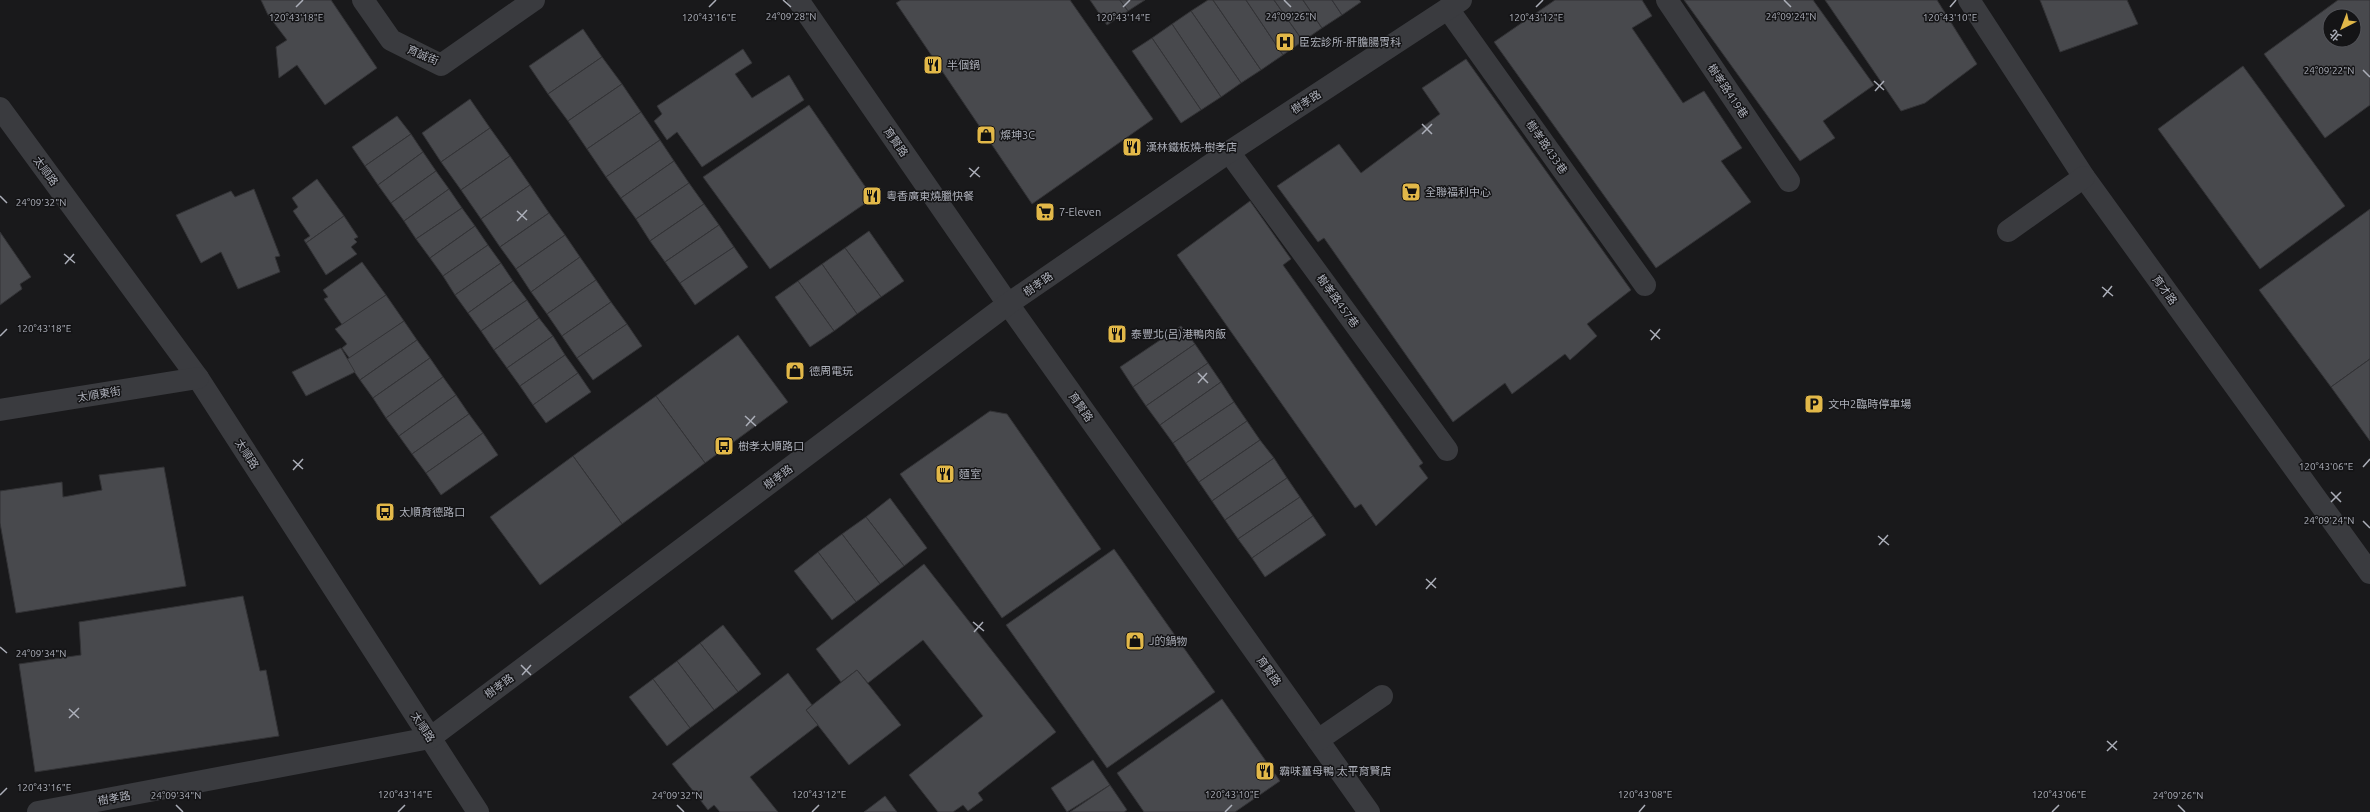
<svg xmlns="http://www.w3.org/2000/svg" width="2370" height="812" font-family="Ubuntu,'Noto Sans TC',sans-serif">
<rect width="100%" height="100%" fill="#19191b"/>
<g fill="#48494d" stroke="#333336" fill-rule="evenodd">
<polygon points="261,0 331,0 377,68 325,105 297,65 279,78 276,47 287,40 268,15"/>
<polygon points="901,0 1070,0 1153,119 1032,204 896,3"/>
<polygon points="1090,0 1120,0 1128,11 1107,25"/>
<polygon points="1120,0 1145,0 1128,11"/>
<polygon points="1208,0 1213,0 1261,70 1241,83 1191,11"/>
<polygon points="1213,0 1246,0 1283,55 1261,70"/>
<polygon points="1246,0 1274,0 1303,41 1283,55"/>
<polygon points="1274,0 1303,0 1322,28 1303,41"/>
<polygon points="1303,0 1332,0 1342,15 1322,28"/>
<polygon points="1332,0 1359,0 1361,2 1342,15"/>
<polygon points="1555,0 1642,0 1652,16 1632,28 1683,103 1704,91 1742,148 1721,161 1751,202 1656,268 1494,42"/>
<polygon points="1684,0 1813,0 1874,85 1823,121 1835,138 1800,161"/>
<polygon points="1825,0 1937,0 1977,64 1925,103 1901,111"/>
<polygon points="2040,0 2127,0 2138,24 2060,52"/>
<path d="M2338,0H2370V105L2325,138L2264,54ZM2330,16H2354V40H2330Z"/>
<polygon points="1191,11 1241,83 1221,97 1172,24"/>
<polygon points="1172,24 1221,97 1201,110 1152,38"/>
<polygon points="583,29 602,57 548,94 529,66"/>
<polygon points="1152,38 1201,110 1181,123 1132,51"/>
<polygon points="743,49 752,63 735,74 752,98 789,75 804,100 702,167 677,132 667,140 654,121 662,114 657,106"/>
<polygon points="602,57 622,84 568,121 548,94"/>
<polygon points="1466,59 1631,290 1587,324 1597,336 1570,360 1565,354 1512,394 1505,383 1453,422 1324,238 1318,242 1277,186 1339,144 1361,173 1440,114 1422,88"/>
<polygon points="2243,66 2345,206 2260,269 2158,129"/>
<polygon points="622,84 641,112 587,149 568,121"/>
<polygon points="470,99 490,128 441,162 422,133"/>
<polygon points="809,105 873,198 770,269 703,177"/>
<polygon points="641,112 660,140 606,177 587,149"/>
<polygon points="397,116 411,134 365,166 352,147"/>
<polygon points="490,128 510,156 461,190 441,162"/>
<polygon points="411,134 423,152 378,185 365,166"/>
<polygon points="660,140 674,161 621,198 606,177"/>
<polygon points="423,152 436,171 391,203 378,185"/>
<polygon points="510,156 530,185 481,219 461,190"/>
<polygon points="674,161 689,183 636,219 621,198"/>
<polygon points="436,171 449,189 404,221 391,203"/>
<polygon points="317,179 344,216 306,243 304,240 310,236 293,211 298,207 292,198"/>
<polygon points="689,183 704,204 650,241 636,219"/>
<polygon points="530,185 549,213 500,247 481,219"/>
<polygon points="254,189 280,256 275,257 280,272 238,289 221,252 201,263 176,215 231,191 235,197"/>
<polygon points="449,189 462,208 416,239 404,221"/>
<polygon points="1250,201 1291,259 1283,265 1423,463 1419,466 1428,478 1376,526 1361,504 1355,508 1177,255"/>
<polygon points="704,204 719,225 665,262 650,241"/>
<polygon points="462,208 475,226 430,258 416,239"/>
<polygon points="2370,209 2370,359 2331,387 2259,290"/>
<polygon points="549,213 565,235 516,269 500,247"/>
<polygon points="344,216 358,237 354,239 357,242 351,247 357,254 326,275 306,243"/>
<polygon points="719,225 734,247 680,283 665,262"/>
<polygon points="475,226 488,245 443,276 430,258"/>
<polygon points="869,231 904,281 881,297 845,248"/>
<polygon points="0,232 31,277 20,284 22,289 0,305"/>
<polygon points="565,235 580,257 531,292 516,269"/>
<polygon points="488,245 501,263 455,295 443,276"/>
<polygon points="734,247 748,267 695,305 680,283"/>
<polygon points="845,248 881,297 857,314 822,264"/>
<polygon points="580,257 596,280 547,314 531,292"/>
<polygon points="362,262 386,295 343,326 324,299 328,297 323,290"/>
<polygon points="501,263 513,281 468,313 455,295"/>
<polygon points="822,264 857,314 834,331 798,281"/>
<polygon points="596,280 611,302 562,336 547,314"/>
<polygon points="513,281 527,300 481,331 468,313"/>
<polygon points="798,281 834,331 810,347 775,297"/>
<polygon points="386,295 404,321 350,359 342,348 347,344 335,329"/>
<polygon points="527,300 539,318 494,350 481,331"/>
<polygon points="611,302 627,324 577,358 562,336"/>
<polygon points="539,318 553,336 507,368 494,350"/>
<polygon points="404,321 417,340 360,380 346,360"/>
<polygon points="627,324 642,346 593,380 577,358"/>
<polygon points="1181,326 1195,344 1133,387 1120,367"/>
<polygon points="738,335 788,402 705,463 656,396"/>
<polygon points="553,336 565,355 520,386 507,368"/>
<polygon points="417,340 430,358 373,398 360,380"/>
<polygon points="1195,344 1208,363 1146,406 1133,387"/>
<polygon points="341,348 355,372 306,396 292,372"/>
<polygon points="565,355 578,373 533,405 520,386"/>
<polygon points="430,358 443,377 386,418 373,398"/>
<polygon points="2370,359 2370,441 2331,387"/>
<polygon points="1208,363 1221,382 1160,425 1146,406"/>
<polygon points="578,373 591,392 546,423 533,405"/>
<polygon points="443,377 456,395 399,436 386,418"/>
<polygon points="1221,382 1234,402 1173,443 1160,425"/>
<polygon points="456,395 469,414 412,454 399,436"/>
<polygon points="656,396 705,463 622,524 573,456"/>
<polygon points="1234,402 1247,421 1186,463 1173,443"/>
<polygon points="990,411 1007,414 1101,549 1002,618 900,474"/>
<polygon points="469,414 483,433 426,473 412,454"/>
<polygon points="1247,421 1260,440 1199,482 1186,463"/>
<polygon points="483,433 498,455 441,495 426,473"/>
<polygon points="1260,440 1274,458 1212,501 1199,482"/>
<polygon points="573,456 622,524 540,585 490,517"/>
<polygon points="1274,458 1287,478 1225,520 1212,501"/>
<polygon points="164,467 186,586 16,613 0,523 0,491 62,482 63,497 102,490 99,475"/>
<polygon points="1287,478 1300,497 1238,539 1225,520"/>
<polygon points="1300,497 1313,516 1252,558 1238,539"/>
<polygon points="890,498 927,548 904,566 866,517"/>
<polygon points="1313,516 1326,535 1265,577 1252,558"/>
<polygon points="866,517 904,566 880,584 842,534"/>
<polygon points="842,534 880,584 856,602 818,552"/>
<polygon points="1114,549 1215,692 1107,768 1006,625"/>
<polygon points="818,552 856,602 832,620 794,571"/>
<polygon points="924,564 1056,732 978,793 983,800 968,811 963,805 953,812 938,812 909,775 983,716 923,640 868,683 857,670 841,682 816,649"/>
<polygon points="243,596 260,671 266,670 279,736 35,772 19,664 81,655 79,622"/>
<polygon points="723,625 761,674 738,692 700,643"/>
<polygon points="700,643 738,692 714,710 677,661"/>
<polygon points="677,661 714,710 690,728 653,679"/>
<polygon points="857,670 901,725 849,765 806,710"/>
<polygon points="788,673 812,705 806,710 818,725 750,777 778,812 720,812 714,805 708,810 672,764"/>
<polygon points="653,679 690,728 667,746 629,697"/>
<polygon points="1222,699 1280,781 1235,812 1144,812 1117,773"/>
<polygon points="1093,760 1110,785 1067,812 1051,788"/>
<polygon points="1110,785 1127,810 1124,812 1070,812"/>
<polygon points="885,796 897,812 864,812"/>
</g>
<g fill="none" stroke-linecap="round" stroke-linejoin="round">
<g stroke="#3a3b3f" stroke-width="22">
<polyline points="363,0 391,40 441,65 534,0"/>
<polyline points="798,0 1008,304 1369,812"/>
<polyline points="1667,0 1789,181"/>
<polyline points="1969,0 2084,177 2370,573"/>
<polyline points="1448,9 1645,285"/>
<polyline points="0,108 198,378 478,812"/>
<polyline points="1229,152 1447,450"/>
<polyline points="2008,231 2084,177"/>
<polyline points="0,410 198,378"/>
<polyline points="1318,740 1382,696"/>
<polyline points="38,812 430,738 1008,304 1229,152 1461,0"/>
</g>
</g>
<path fill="none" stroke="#acafb9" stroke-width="1.5" d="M783,0L791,7M1284,0L1291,7M1784,0L1791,7M296,7L303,0M709,7L716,0M1123,7L1130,0M1536,7L1543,0M1950,7L1956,0M2363,70L2370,77M1874,81L1884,90M1875,91L1884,81M1422,124L1432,134M1422,134L1432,124M969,168L980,177M970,177L979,167M0,196L7,203M517,211L527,220M517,221L527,210M64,254L75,263M65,264L74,254M2102,287L2113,296M2103,297L2112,286M1650,330L1660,339M0,336L7,329M1651,340L1660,329M1198,373L1208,383M1198,383L1207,373M745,416L756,426M746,426L755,416M293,460L303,469M2363,467L2370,459M293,470L303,459M2331,492L2341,502M2331,502L2341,492M2363,521L2370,528M1878,536L1889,545M1879,545L1888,535M1426,579L1436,588M1426,589L1436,578M973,622L984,631M974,632L983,622M0,647L7,653M521,665L531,675M522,675L531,665M69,709L79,718M69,718L79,708M2107,741L2117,750M2107,751L2117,741M0,795L7,788M176,805L183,812M677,805L684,812M2178,805L2185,812M398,812L405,805M812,812L819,805M1225,812L1232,805M1639,812L1645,805M2052,812L2059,805"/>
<defs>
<g id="hospital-square" transform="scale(1)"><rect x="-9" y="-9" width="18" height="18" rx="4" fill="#e2b849" stroke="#141416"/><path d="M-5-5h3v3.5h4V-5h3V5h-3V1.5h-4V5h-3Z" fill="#111"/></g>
<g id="restaurant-square" transform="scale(1)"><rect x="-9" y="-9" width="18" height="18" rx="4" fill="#e2b849" stroke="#141416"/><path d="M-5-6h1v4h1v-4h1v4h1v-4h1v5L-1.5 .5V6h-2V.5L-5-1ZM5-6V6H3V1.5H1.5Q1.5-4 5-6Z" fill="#111"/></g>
<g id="shop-square" transform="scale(1)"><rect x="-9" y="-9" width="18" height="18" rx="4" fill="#e2b849" stroke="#141416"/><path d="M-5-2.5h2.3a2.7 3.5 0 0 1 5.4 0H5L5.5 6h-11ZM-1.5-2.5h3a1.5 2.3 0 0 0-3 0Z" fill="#111"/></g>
<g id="supermarket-square" transform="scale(1)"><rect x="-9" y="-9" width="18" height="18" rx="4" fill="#e2b849" stroke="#141416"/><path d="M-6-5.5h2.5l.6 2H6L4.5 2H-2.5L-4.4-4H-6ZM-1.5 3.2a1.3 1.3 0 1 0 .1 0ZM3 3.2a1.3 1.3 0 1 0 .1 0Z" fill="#111"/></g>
<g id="parking-square" transform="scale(1)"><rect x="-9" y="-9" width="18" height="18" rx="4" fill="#e2b849" stroke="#141416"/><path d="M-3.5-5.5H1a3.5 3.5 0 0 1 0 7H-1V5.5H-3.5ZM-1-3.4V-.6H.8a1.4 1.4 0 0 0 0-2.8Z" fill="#111"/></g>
<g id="bus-square" transform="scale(1)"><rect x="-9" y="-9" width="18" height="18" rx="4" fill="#e2b849" stroke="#141416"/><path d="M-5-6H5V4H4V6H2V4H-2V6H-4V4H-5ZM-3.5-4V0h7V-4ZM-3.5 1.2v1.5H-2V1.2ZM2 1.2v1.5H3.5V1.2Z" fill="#111"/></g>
</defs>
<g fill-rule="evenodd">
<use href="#hospital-square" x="1285" y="42"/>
<use href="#restaurant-square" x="933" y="65"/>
<use href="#shop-square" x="986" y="135"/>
<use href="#restaurant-square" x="1132" y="147"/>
<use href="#supermarket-square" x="1411" y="192"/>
<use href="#restaurant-square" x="872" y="196"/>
<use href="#supermarket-square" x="1045" y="212"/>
<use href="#restaurant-square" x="1117" y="334"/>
<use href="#shop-square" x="795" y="371"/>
<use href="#parking-square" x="1814" y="404"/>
<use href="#bus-square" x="724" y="446"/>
<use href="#restaurant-square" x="945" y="474"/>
<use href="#bus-square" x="385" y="512"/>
<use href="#shop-square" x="1135" y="641"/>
<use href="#restaurant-square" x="1265" y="771"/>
</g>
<g text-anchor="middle" stroke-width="3" stroke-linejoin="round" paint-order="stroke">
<g font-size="11" fill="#acafb9" stroke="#141416" text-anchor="start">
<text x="1299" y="46">臣宏診所-肝膽腸胃科</text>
<text x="947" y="69">半個鍋</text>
<text x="1000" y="139">燦坤3C</text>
<text x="1146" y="151">漢林鐵板燒-樹孝店</text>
<text x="1425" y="196">全聯福利中心</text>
<text x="886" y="200">粵香廣東燒臘快餐</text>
<text x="1059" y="216">7-Eleven</text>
<text x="1131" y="338">泰豐北(呂)港鴨肉飯</text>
<text x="809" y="375">德周電玩</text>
<text x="1828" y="408">文中2臨時停車場</text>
<text x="738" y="450">樹孝太順路口</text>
<text x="959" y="478">麵室</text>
<text x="399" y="516">太順育德路口</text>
<text x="1149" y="645">J的鍋物</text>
<text x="1279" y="775">霸味薑母鴨 太平育賢店</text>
</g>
<g font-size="11" fill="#acafb9" stroke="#141416">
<text transform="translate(423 55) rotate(23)" y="4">育誠街</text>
<text transform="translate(1728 91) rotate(56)" y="4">樹孝路419巷</text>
<text transform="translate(1306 102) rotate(-33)" y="4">樹孝路</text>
<text transform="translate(896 142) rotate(55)" y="4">育賢路</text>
<text transform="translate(1547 147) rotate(55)" y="4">樹孝路433巷</text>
<text transform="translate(46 171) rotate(54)" y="4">太順路</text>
<text transform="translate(1038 284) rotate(-35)" y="4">樹孝路</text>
<text transform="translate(2165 290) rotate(54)" y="4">育才路</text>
<text transform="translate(1338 301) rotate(54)" y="4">樹孝路457巷</text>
<text transform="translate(99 394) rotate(-9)" y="4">太順東街</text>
<text transform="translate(1081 407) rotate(55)" y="4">育賢路</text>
<text transform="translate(247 454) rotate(57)" y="4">太順路</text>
<text transform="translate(778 477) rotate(-37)" y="4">樹孝路</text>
<text transform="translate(1269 671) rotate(55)" y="4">育賢路</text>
<text transform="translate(499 686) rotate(-37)" y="4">樹孝路</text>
<text transform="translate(423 727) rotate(57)" y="4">太順路</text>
<text transform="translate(114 798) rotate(-11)" y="4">樹孝路</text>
</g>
</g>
<g font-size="10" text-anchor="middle" fill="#acafb9" stroke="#141416" stroke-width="3" stroke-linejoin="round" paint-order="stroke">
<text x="791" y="20">24°09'28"N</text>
<text x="1291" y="20">24°09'26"N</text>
<text x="1791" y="20">24°09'24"N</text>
<text x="296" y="21">120°43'18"E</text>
<text x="709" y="21">120°43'16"E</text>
<text x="1123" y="21">120°43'14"E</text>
<text x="1536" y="21">120°43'12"E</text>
<text x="1950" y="21">120°43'10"E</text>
<text x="2329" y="74">24°09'22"N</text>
<text x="41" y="206">24°09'32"N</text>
<text x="44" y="332">120°43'18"E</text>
<text x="2326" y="470">120°43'06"E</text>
<text x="2329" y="524">24°09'24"N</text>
<text x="41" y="657">24°09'34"N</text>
<text x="44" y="791">120°43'16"E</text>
<text x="405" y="798">120°43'14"E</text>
<text x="819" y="798">120°43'12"E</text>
<text x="1232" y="798">120°43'10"E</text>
<text x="1645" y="798">120°43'08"E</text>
<text x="2059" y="798">120°43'06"E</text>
<text x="176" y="799">24°09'34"N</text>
<text x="677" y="799">24°09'32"N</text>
<text x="2178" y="799">24°09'26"N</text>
</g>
<g transform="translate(2342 28) rotate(222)"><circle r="19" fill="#141416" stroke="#515257"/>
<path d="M0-3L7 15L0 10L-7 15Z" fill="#e2b849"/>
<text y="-6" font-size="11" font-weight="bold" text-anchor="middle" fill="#acafb9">北</text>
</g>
</svg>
